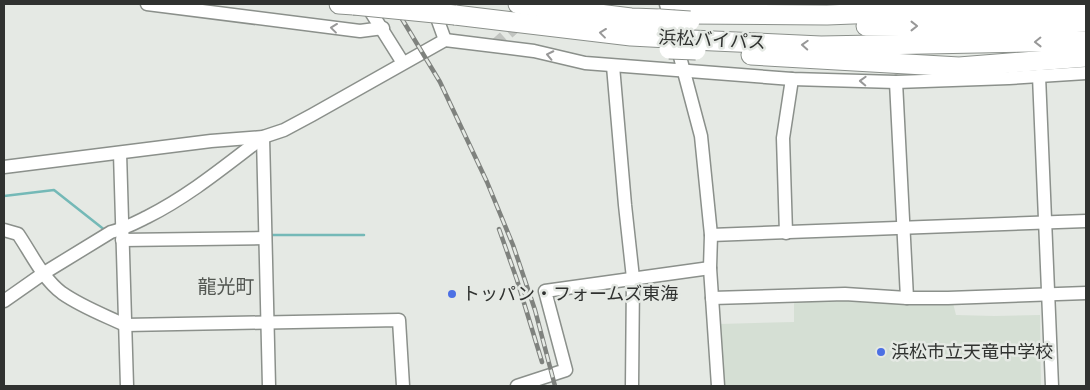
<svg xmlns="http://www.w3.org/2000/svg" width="1090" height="390" font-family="Quicksand,'Noto Sans JP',sans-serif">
<rect width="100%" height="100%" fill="#e5e9e4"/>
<polygon fill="#d5dfd4" points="852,301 953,303 956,315 994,316 1040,315 1041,386 723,386 719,324 794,322 794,302"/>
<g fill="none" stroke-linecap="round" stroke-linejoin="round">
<g stroke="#74b9b7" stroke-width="2.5">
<polyline points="4,196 54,190 106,231"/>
<polyline points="270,235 364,235"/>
</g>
<polyline stroke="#c1c4c0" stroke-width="12" stroke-dasharray="12 6" stroke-linecap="butt" points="495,45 523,20"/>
<g stroke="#8b908b" stroke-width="15">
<g id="minor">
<polyline points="147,4 360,31 383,28"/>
<polyline points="366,4 403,63"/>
<polyline points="666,4 701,136 711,235 710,268 718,386"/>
<polyline points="676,4 714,5"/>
<polyline points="433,7 445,40"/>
<polyline points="613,66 625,205 633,278 632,386"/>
<polyline points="1039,76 1052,386"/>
<polyline points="896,82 907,298"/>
<polyline points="263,137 269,386"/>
<polyline points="120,153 127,386"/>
<polyline points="4,167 211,141 263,137 284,130 312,115 445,40 534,51 585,63 792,79 896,82 1009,78 1086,73"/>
<path d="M4,230L18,234C31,253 43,279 62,293C82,307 104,315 125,325L399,320L403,386"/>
<polyline points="786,233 783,138 792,79"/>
<polyline points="711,235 1086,221"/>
<polyline points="122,240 265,238"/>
<polyline points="712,298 845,294 907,298 948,298 1086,293"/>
<path d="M4,301L44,273L111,232C124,229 135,223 147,217C189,196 225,166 262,138"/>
<polyline points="517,386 566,370 545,291 710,268"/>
</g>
</g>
<g stroke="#8b908b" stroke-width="21">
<g id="highway">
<polyline points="339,4 354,5"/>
<polyline points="518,4 631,18 660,19"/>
<polyline points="687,14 827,15 1086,5"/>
<polyline points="455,15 631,36 669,38"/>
<polyline points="866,26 1006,26 1086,22"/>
<polyline points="692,40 821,46 1086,41"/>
<polyline points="751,55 959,67 1086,57"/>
</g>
</g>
<use href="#minor" stroke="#fff" stroke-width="12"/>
<use href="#highway" stroke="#fff" stroke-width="19"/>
<g stroke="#7f827e" stroke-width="4.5">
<g id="rail">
<polyline points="393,4 440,82 487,182 513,245 535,310 555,386"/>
<polyline points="499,229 517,280 542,362"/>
</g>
</g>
<use href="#rail" stroke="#e5e9e4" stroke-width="2.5" stroke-dasharray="8" stroke-linecap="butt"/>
<g stroke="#8b908b" stroke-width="21" stroke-linecap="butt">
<g id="highway-bridge">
<polyline points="354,5 455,15"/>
<polyline points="660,19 690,21"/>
<polyline points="669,49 696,50"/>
</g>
</g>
<use href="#highway-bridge" stroke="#fff" stroke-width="19"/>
</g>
<defs><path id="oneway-chevron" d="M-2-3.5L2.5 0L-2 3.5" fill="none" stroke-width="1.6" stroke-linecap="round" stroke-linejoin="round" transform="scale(1.25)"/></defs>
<g stroke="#989898">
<use href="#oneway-chevron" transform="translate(914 26)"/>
<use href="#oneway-chevron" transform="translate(334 28) rotate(-173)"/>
<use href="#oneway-chevron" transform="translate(603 33) rotate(-173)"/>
<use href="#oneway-chevron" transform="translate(1038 42) rotate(179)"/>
<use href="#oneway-chevron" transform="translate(805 45) rotate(-177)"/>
<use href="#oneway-chevron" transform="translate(550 55) rotate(-168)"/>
<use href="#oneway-chevron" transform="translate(863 81) rotate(-178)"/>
</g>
<g fill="#4c70e4" stroke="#e5e9e4" stroke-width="2">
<circle cx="452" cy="294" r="5"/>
<circle cx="881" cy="352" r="5"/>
</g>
<g text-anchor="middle" stroke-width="5" stroke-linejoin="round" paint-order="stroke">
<g font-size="18" fill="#303230" stroke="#e5e9e4">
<text transform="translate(712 40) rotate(3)" y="6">浜松バイパス</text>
</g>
<g font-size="18" fill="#303230" stroke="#e5e9e4" text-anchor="start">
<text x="462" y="300">トッパン・フォームズ東海</text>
<text x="891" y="358">浜松市立天竜中学校</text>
</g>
<g font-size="19" fill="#535752" stroke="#e5e9e4">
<text x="226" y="293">龍光町</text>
</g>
</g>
<rect width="1090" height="390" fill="none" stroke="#303230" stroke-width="10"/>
</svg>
